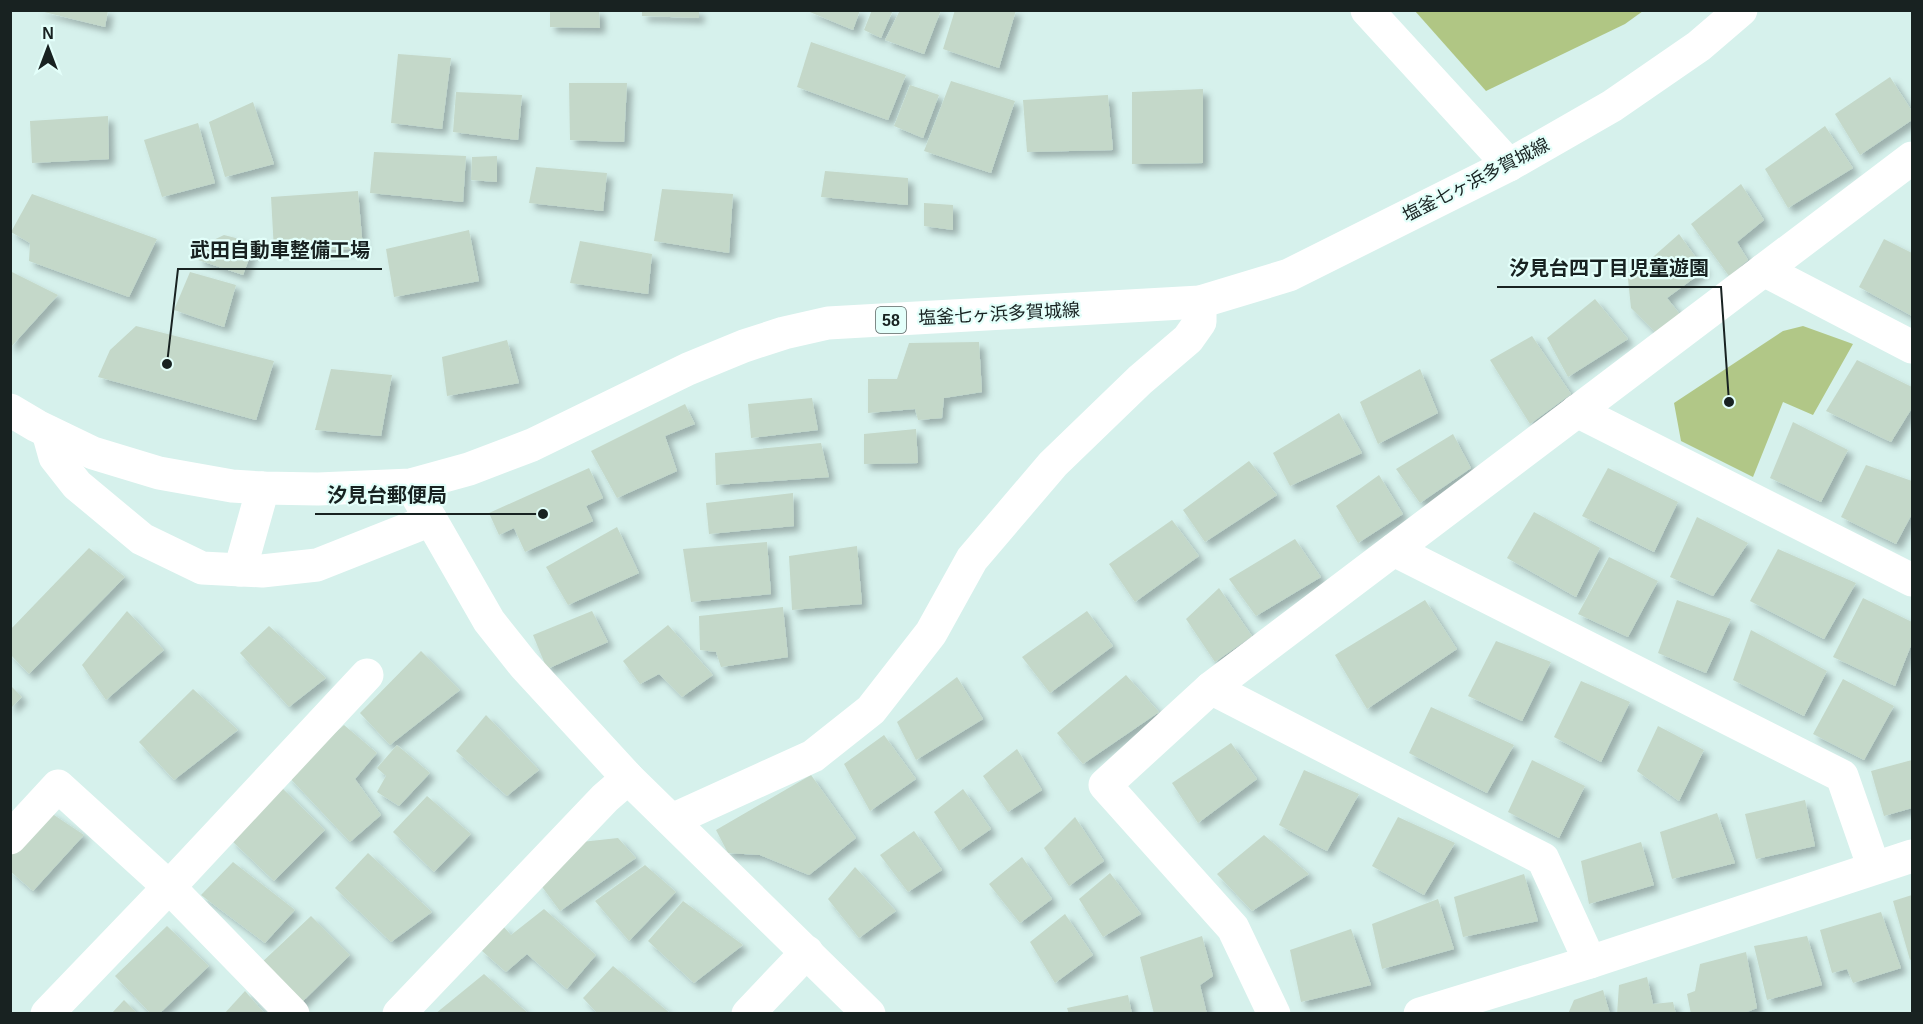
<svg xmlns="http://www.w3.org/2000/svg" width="1923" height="1024" font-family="Arial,'Noto Sans JP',sans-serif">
<defs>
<filter id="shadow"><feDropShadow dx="5.5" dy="5.5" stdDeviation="3" flood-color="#0004"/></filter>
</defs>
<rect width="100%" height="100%" fill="#d6f1ec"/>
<polygon fill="#b1c787" points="1803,326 1853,344 1813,415 1783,402 1753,477 1681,441 1674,403 1783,331"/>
<polygon fill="#b0c684" points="1415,11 1643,11 1625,24 1486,91"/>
<g fill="#c4d8c9" filter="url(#shadow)">
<polygon points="36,10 108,10 105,27"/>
<polygon points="550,10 599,10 600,28 550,27"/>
<polygon points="642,10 699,10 699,18 642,16"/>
<polygon points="805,10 860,10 853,30"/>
<polygon points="872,10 893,10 881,38 864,30"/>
<polygon points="900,10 941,10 924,54 885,40"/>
<polygon points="955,10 1016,10 999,68 943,49"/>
<polygon points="811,42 906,75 888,120 797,87"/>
<polygon points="398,54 451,58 442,129 391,123"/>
<polygon points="1890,77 1912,111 1912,120 1860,155 1835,114"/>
<polygon points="951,81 1015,101 991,173 924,151"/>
<polygon points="569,83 627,83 624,142 570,140"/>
<polygon points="910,85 939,95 923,138 894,126"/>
<polygon points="1203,89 1203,163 1132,164 1132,92"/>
<polygon points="456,92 522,95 518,140 453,132"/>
<polygon points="1108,95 1113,150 1027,152 1023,100"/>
<polygon points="253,102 274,164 225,177 209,122"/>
<polygon points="108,116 109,159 32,163 30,121"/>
<polygon points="198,123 215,183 162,197 144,140"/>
<polygon points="1825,126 1853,168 1788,208 1765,169"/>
<polygon points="374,152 466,156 463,202 370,193"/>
<polygon points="497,156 497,182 471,180 472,157"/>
<polygon points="536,167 607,173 603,211 529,203"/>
<polygon points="825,171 908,178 908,205 821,197"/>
<polygon points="1741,184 1764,220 1737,242 1748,260 1729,276 1691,224"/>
<polygon points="662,189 733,194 729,253 654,241"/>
<polygon points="358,191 363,249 274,250 271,197"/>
<polygon points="32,194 157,239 129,297 29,261 30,243 11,232"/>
<polygon points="924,203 953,205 953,230 924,226"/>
<polygon points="469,230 479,281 394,297 386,249"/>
<polygon points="1679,234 1705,270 1667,298 1683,318 1657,334 1631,308 1628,279"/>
<polygon points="224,235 255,243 243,275 198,260 201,246"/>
<polygon points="1884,239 1912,253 1912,316 1859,287"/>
<polygon points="580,241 652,254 648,294 570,283"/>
<polygon points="10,271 58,295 10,348"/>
<polygon points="190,272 236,285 224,327 174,310"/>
<polygon points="1595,299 1628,339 1568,377 1547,338"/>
<polygon points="136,326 274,361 256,420 98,377 110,350"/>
<polygon points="1532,336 1571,394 1530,424 1490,360"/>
<polygon points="507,340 519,383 447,396 442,357"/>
<polygon points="979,342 982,392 944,398 942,418 918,420 915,409 868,413 868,379 897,379 909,343"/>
<polygon points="1857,360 1912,387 1912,408 1891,442 1826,411"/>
<polygon points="331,369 392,375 381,436 315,430"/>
<polygon points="1420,369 1438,413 1378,444 1360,402"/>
<polygon points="812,398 818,430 751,438 748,404"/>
<polygon points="685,404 695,424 665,436 677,471 617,498 591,451"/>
<polygon points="1339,413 1362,453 1290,486 1273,453"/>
<polygon points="1793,422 1848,450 1821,502 1770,478"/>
<polygon points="916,429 918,463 864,464 864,434"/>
<polygon points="1453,434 1471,468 1420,503 1396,469"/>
<polygon points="821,443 829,477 716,485 715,453"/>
<polygon points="1249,461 1277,495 1205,542 1183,510"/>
<polygon points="1866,465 1912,481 1912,514 1896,544 1841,517"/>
<polygon points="589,468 603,498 586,506 593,521 525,552 514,528 499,535 489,513"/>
<polygon points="1608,468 1678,502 1654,552 1582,516"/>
<polygon points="1379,475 1403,514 1358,543 1336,506"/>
<polygon points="793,493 794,526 709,534 706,503"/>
<polygon points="1534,512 1600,548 1576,597 1507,558"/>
<polygon points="1697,517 1748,543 1713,596 1670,577"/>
<polygon points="1172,520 1199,556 1135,602 1109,564"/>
<polygon points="617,527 639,573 568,605 546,567"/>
<polygon points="1295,539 1321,577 1256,616 1229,579"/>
<polygon points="767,542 771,594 691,602 683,549"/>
<polygon points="857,546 862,604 792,610 789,556"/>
<polygon points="89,548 125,577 29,674 10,654 10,630"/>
<polygon points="1778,549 1856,583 1824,639 1750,601"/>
<polygon points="1609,557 1658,581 1628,637 1578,614"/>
<polygon points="1219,588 1252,636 1215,662 1186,619"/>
<polygon points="1863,598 1912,622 1912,643 1895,686 1833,657"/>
<polygon points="1425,600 1457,649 1367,709 1335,655"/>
<polygon points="1677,600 1731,619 1706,673 1658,653"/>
<polygon points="783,607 788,657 721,667 716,652 700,650 699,616"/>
<polygon points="127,611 164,650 106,700 82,665"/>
<polygon points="592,611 608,642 547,669 533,635"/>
<polygon points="1087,611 1113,646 1050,693 1022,657"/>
<polygon points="668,625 713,675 682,697 659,674 640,684 623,661"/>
<polygon points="269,626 326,678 289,707 240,653"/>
<polygon points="1751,630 1827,671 1804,716 1733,680"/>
<polygon points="1496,641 1551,662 1522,721 1468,696"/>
<polygon points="421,651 460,690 390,745 360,713"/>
<polygon points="1126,675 1159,712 1083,764 1057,733"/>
<polygon points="957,677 983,719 916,760 897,722"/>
<polygon points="1843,679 1894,706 1864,760 1813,734"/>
<polygon points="1581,681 1630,702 1601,762 1554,737"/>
<polygon points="10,685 22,697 10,709"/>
<polygon points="193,689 238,730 174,780 139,742"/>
<polygon points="1431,707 1514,745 1487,793 1409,753"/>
<polygon points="486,715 539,770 507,796 456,751"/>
<polygon points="344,725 377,753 355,779 381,815 350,842 287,775"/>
<polygon points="1658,726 1704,750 1679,801 1637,771"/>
<polygon points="884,735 916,779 870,811 844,764"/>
<polygon points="1231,743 1257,779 1198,823 1172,783"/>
<polygon points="397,745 430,773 399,806 377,792 386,776 377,768"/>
<polygon points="1017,749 1042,790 1008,812 983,776"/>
<polygon points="1532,760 1585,786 1559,838 1508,812"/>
<polygon points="1912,760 1912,808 1884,816 1871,771"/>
<polygon points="1304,770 1359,794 1327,851 1279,825"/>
<polygon points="811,775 856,838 809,875 760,855 728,853 716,830"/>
<polygon points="280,786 325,830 274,881 231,840"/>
<polygon points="963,789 991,829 959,851 934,812"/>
<polygon points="427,796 471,834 434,872 393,832"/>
<polygon points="1805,800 1815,846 1756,859 1745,814"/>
<polygon points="48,811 84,835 33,891 10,871 10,855"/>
<polygon points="1717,813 1735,863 1672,879 1660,832"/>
<polygon points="1075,817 1104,861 1069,886 1044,848"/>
<polygon points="1398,817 1455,843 1424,895 1372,866"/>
<polygon points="914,831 942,870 908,892 880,855"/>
<polygon points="1264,835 1309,874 1252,911 1217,874"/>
<polygon points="618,838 636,858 560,911 540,884 572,843"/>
<polygon points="1641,842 1654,885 1589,904 1581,861"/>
<polygon points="368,853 432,912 391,942 335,888"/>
<polygon points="1022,857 1052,899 1020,923 989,884"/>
<polygon points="233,862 295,910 265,943 201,895"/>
<polygon points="645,865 676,892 629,941 595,901"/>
<polygon points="855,867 896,911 859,938 828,899"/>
<polygon points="1110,873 1141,914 1103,937 1079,899"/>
<polygon points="1524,874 1538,921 1463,937 1454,897"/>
<polygon points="1912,895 1912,959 1910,960 1893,901"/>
<polygon points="1438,899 1454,949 1382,969 1372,924"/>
<polygon points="683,901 743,945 694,983 648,941"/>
<polygon points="544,909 596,955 567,989 527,954 506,972 481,950 502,925 511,935"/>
<polygon points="1881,912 1901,968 1853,983 1847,969 1832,973 1820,930"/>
<polygon points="1065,914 1093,955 1055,983 1030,942"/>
<polygon points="311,916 350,955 297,1007 259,965"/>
<polygon points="167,926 209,966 159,1014 151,1014 115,976"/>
<polygon points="1351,929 1371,985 1301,1002 1290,950"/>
<polygon points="1202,936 1213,976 1200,985 1207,1014 1154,1014 1140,957"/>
<polygon points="1807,936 1822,985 1767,1000 1754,946"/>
<polygon points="1746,952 1757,1008 1742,1014 1691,1014 1687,994 1695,991 1700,964"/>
<polygon points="613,966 671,1014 598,1014 583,998"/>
<polygon points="484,974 529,1014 435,1014"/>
<polygon points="1647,977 1653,1004 1673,1002 1676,1014 1617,1014 1619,985"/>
<polygon points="1603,990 1610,1014 1568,1014 1574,1000"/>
<polygon points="245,991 265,1014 224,1014"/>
<polygon points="1128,995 1132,1014 1069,1014 1067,1008"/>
<polygon points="124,1000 138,1014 111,1014"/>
</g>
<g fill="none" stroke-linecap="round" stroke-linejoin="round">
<g stroke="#fff" stroke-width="33">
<polyline points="1764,270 1912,347"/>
<polyline points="1577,411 1912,580"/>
<polyline points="48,432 55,457 77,485 142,539 202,568 262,571 317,565 431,520"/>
<polyline points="1394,550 1842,776 1874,868"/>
<polyline points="240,570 263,488"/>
<polyline points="1211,688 1105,785 1233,928 1274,1014"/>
<polyline points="672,820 813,756 871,710 931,633 972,559 1053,464 1140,380 1188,339 1200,322 1200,302"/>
<polyline points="10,838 58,786 169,887 293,1014"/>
<polyline points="1590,962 1543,859 1211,688 1912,158"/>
<polyline points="47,1014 169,887 367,675"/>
<polyline points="399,1014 605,798 628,778"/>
<polyline points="748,1014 807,952"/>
</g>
<g stroke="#fff" stroke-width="33">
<polyline points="1367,10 1509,165"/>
<polyline points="411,485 489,621 524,665 628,778 869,1014"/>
<polyline points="1420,1014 1590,962 1912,856"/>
</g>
<polyline stroke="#fff" stroke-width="33" points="10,410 37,426 93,453 159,473 232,486 263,488 318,489 411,485 469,469 532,445 688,369 744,346 784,333 828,323 1200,302 1289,275 1509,165 1612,106 1699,46 1741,10"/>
</g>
<g text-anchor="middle" stroke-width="4.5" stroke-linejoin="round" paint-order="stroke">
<rect fill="#e3fffa" stroke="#556462" stroke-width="1.5" x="876" y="307" width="30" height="26" rx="4.5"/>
<g font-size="16" font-weight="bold" fill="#182221">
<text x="891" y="326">58</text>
</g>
<g font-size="18" fill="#182221" stroke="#e3fffa">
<text transform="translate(1476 180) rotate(-27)" y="6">塩釜七ヶ浜多賀城線</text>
<text transform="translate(999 314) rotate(-3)" y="6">塩釜七ヶ浜多賀城線</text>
</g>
</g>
<path fill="none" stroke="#182221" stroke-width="2" d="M167 364L178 269H382M1729 402L1721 287H1497M543 514L459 514H315"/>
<g fill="#182221" stroke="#e3fffa" stroke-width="2">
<circle cx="167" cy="364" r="6"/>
<circle cx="1729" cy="402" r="6"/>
<circle cx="543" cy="514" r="6"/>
</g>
<g font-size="20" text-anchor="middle" font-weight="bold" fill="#182221" stroke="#e3fffa" stroke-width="4.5" stroke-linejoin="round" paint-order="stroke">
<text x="280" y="257">武田自動車整備工場</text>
<text x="1609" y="275">汐見台四丁目児童遊園</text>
<text x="387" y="502">汐見台郵便局</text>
</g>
<rect width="1923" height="1024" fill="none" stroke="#182221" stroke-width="24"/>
<g transform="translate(48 48)" stroke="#e3fffa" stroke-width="4.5" paint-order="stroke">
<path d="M0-4.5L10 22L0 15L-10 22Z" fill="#182221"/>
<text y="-9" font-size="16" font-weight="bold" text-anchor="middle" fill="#182221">N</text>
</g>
</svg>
